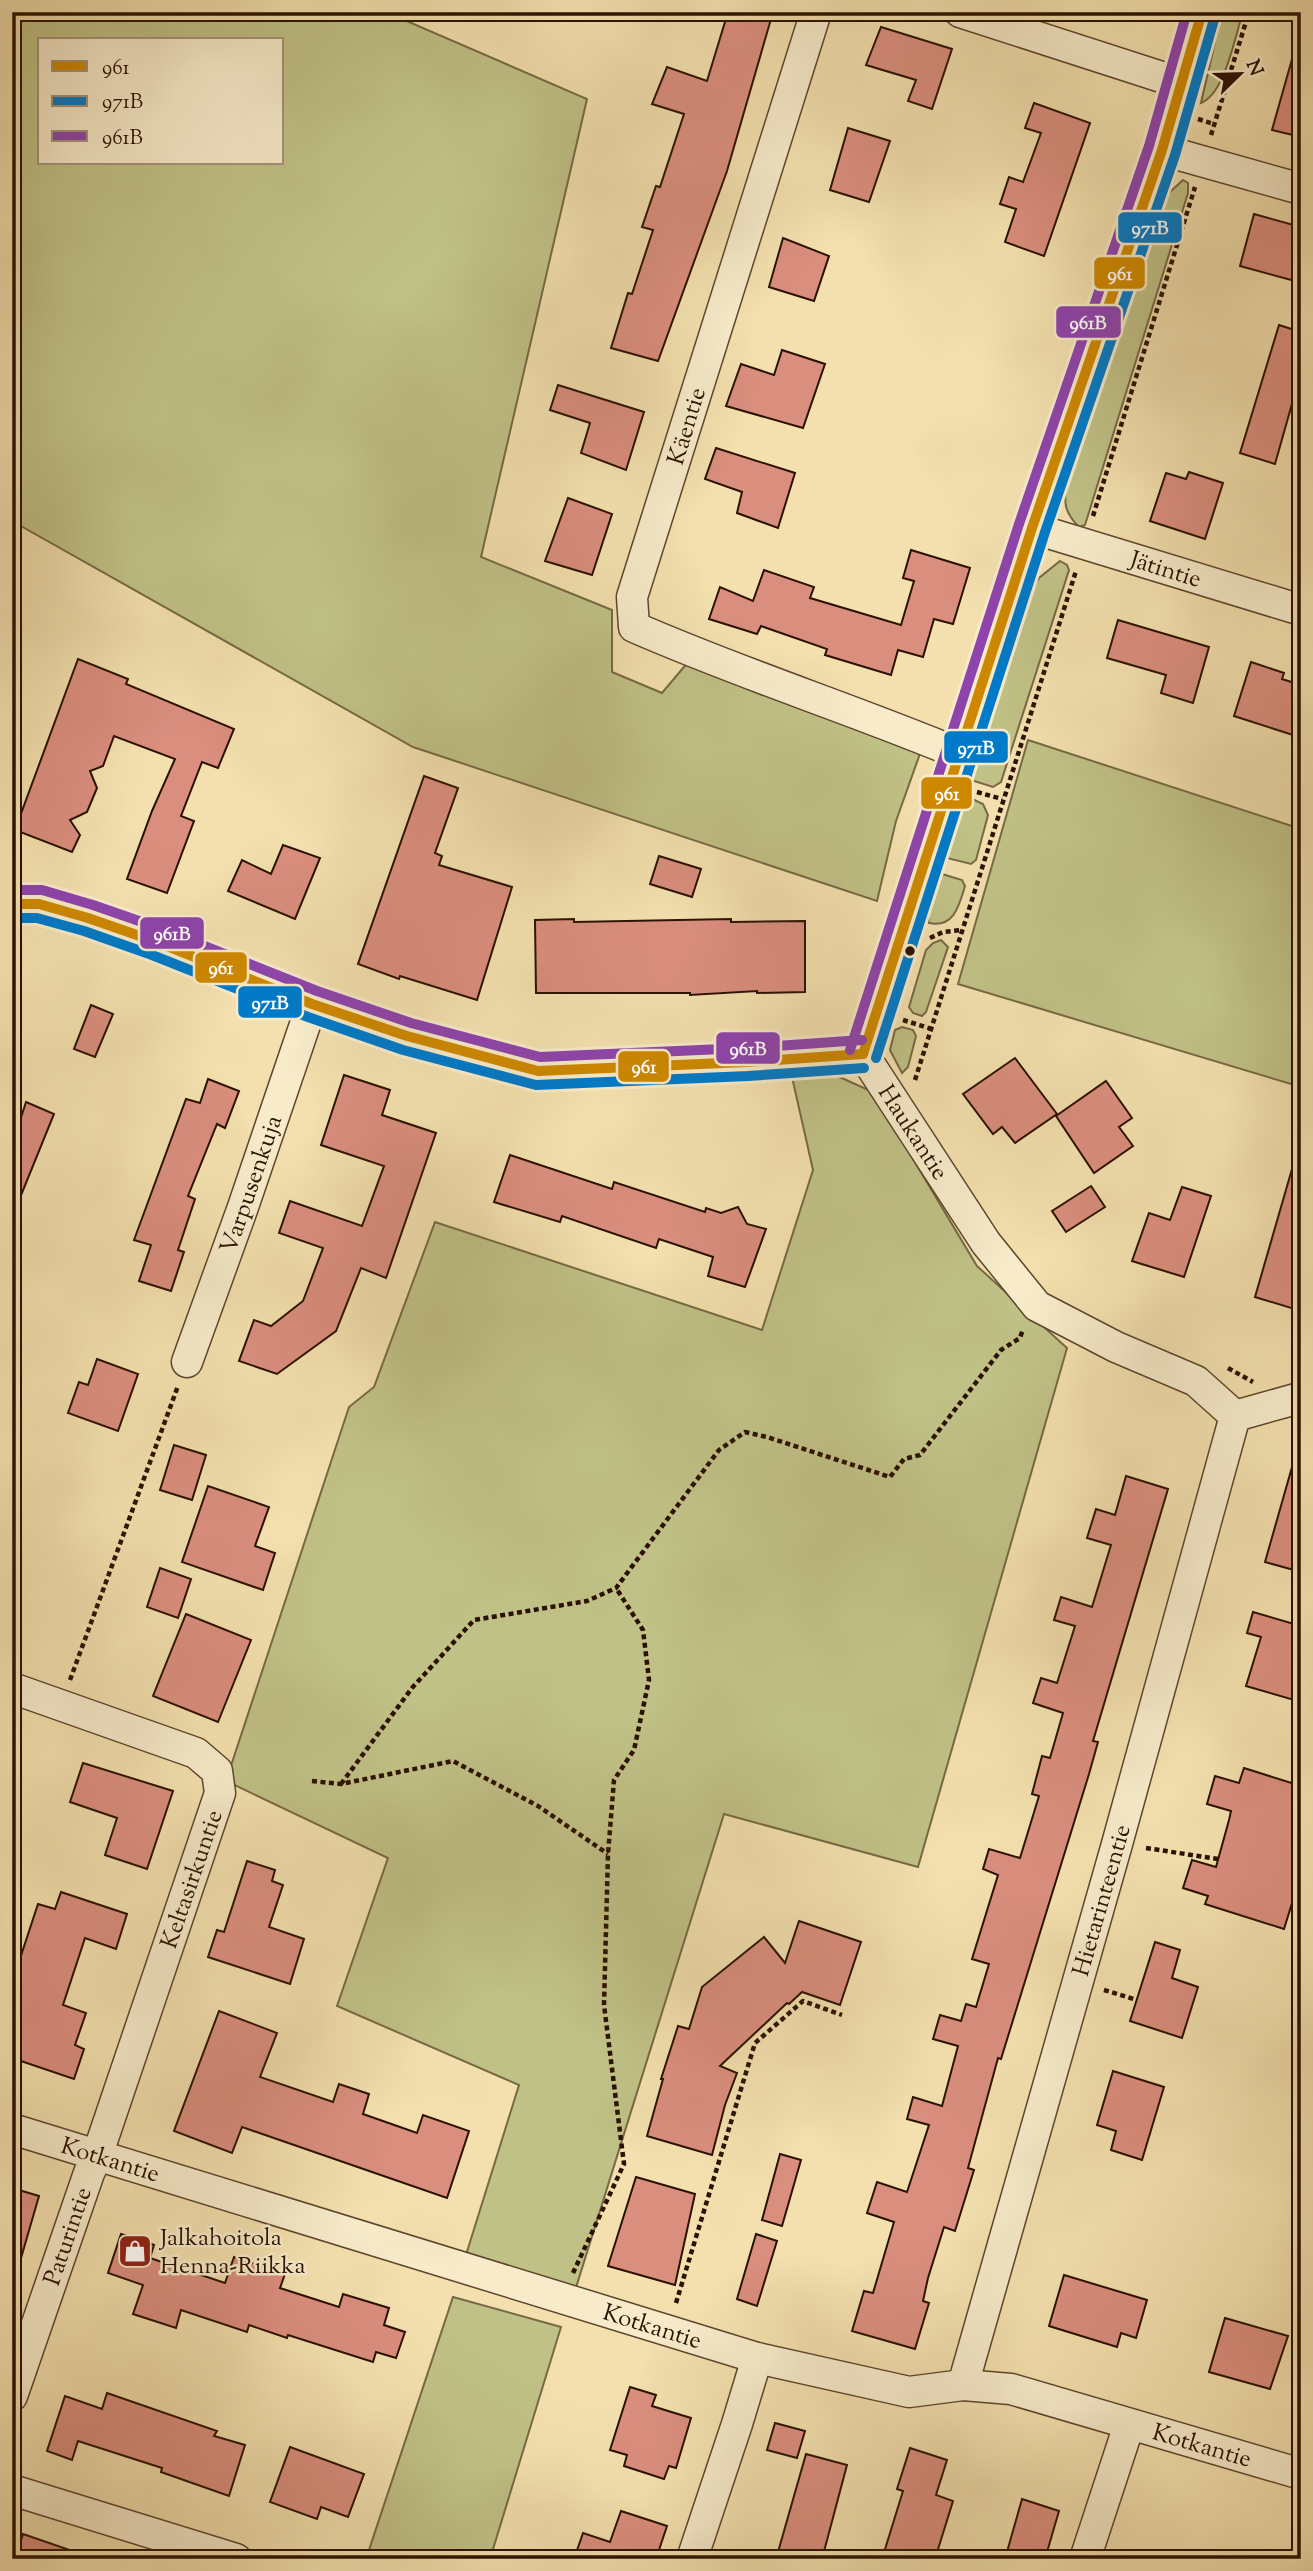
<svg xmlns="http://www.w3.org/2000/svg" width="1313" height="2571" font-family="'Sorts Mill Goudy',serif">
<rect width="100%" height="100%" fill="#f3e0ae"/>
<filter id="stains"><feTurbulence type="fractalNoise" baseFrequency=".00286" numOctaves="4"/><feColorMatrix values="0 0 0 0 .2 0 0 0 0 .09 0 0 0 0 .02 0 0 0 .5 -.17"/></filter>
<radialGradient id="worn" r=".72"><stop offset=".6" stop-color="#630" stop-opacity="0"/><stop offset="1" stop-color="#630" stop-opacity=".3"/></radialGradient>
<g fill="#c0c186" stroke="#766943" stroke-width="2" fill-rule="evenodd">
<path d="M12,12H386L587,99L481,557L612,610V672L662,693L689,661L922,748L896,821L877,901L413,747L12,521ZM40,40H282V163H40Z"/>
<path d="M1222,12H1243C1235,36 1225,94 1201,103Z"/>
<path d="M1183,180L1188,183V193L1085,525L1079,527C1064,512 1064,503 1066,482L1158,203Z"/>
<polygon points="1060,561 1067,565 1069,570 1001,782 993,787 971,780 971,769 1030,592 1039,578"/>
<polygon points="1028,740 1301,829 1301,1087 958,984"/>
<polygon points="968,797 983,804 988,815 976,860 971,864 947,858 945,849 959,800"/>
<path d="M942,874L962,880L965,886C959,906 954,928 929,923C925,907 927,884 942,874Z"/>
<polygon points="941,940 948,947 926,1012 922,1016 913,1013 909,1007 926,950 933,943"/>
<polygon points="902,1027 913,1030 916,1036 908,1067 902,1073 890,1050 895,1030"/>
<polygon points="835,1075 873,1092 977,1266 1067,1348 918,1867 724,1814 574,2294 465,2258 519,2085 337,2006 388,1858 226,1781 349,1407 374,1387 435,1222 762,1330 813,1170 792,1077"/>
<polygon points="453,2297 561,2327 490,2559 366,2559"/>
</g>
<g fill="#da8e7e" stroke="#2b1100" stroke-width="2">
<polygon points="728,12 773,12 727,171 658,361 611,348 628,293 632,294 653,230 642,227 656,186 660,187 684,114 652,104 667,67 707,81"/>
<polygon points="881,27 952,49 932,109 908,101 916,80 866,65"/>
<polygon points="1294,52 1301,53 1301,137 1272,130"/>
<polygon points="1034,103 1090,123 1044,256 1005,242 1016,209 1000,204 1009,177 1023,182 1041,133 1025,128"/>
<polygon points="848,128 890,141 869,202 830,190"/>
<polygon points="1254,214 1301,227 1301,261 1295,281 1240,266"/>
<polygon points="783,238 829,256 814,301 769,287"/>
<polygon points="1279,325 1301,332 1301,372 1275,464 1240,453"/>
<polygon points="782,350 825,364 803,428 726,406 741,364 774,375"/>
<polygon points="558,385 644,412 626,470 581,453 590,423 550,410"/>
<polygon points="716,448 795,473 778,528 737,513 742,492 705,479"/>
<polygon points="1189,472 1223,483 1205,539 1150,521 1166,473 1186,479"/>
<polygon points="568,498 612,514 592,575 545,561"/>
<polygon points="911,550 970,568 953,624 934,619 923,657 898,650 891,675 825,655 827,649 761,626 757,634 709,619 720,587 753,601 764,570 814,587 810,598 901,625 914,581 903,578"/>
<polygon points="1118,620 1209,647 1193,703 1161,693 1166,675 1107,658"/>
<polygon points="78,659 128,679 126,684 234,729 218,768 202,762 181,816 194,821 167,893 127,879 152,811 175,759 114,736 103,766 90,771 97,788 87,812 70,820 80,835 72,852 15,830"/>
<polygon points="1251,662 1284,673 1282,679 1301,685 1301,720 1296,736 1234,716"/>
<polygon points="424,776 458,788 435,853 442,856 439,865 512,887 477,1000 400,976 399,979 358,964"/>
<polygon points="283,845 320,858 295,919 228,891 242,860 271,874"/>
<polygon points="659,856 701,869 692,897 650,884"/>
<polygon points="574,919 574,922 731,919 731,922 805,921 805,992 757,993 757,991 690,995 690,993 536,993 535,920"/>
<polygon points="91,1005 113,1014 95,1057 74,1049"/>
<polygon points="1015,1058 1057,1114 1015,1143 1002,1127 993,1134 963,1094"/>
<polygon points="344,1075 390,1090 382,1115 436,1133 386,1278 361,1268 336,1331 277,1374 239,1361 254,1320 271,1326 303,1301 323,1248 279,1233 290,1201 362,1226 384,1166 321,1145"/>
<polygon points="208,1079 239,1091 225,1128 217,1124 188,1196 195,1199 178,1250 184,1252 171,1291 139,1281 151,1245 134,1240 186,1099 200,1103"/>
<polygon points="1106,1081 1132,1118 1119,1127 1133,1146 1094,1173 1056,1116"/>
<polygon points="26,1102 54,1114 13,1215 12,1128 17,1130"/>
<polygon points="510,1155 612,1189 614,1182 705,1212 706,1208 721,1213 738,1207 747,1224 766,1229 745,1287 708,1276 713,1257 659,1239 656,1248 562,1216 560,1222 494,1202"/>
<polygon points="1294,1162 1301,1163 1301,1311 1255,1297"/>
<polygon points="1091,1186 1105,1207 1066,1232 1052,1211"/>
<polygon points="1182,1187 1211,1196 1184,1277 1132,1261 1149,1213 1170,1220"/>
<polygon points="97,1359 138,1374 118,1431 68,1413 79,1382 88,1385"/>
<polygon points="174,1445 206,1455 192,1500 160,1490"/>
<polygon points="1294,1460 1301,1461 1301,1572 1265,1562"/>
<polygon points="1126,1476 1168,1489 1093,1741 1098,1742 1089,1774 1001,2059 998,2058 968,2168 974,2170 955,2231 944,2227 928,2278 923,2301 929,2303 915,2349 852,2331 864,2291 873,2293 894,2222 867,2213 877,2182 907,2192 929,2125 907,2119 913,2097 942,2106 958,2046 933,2039 940,2015 961,2021 966,2004 976,2007 989,1964 972,1959 998,1875 983,1869 989,1849 1020,1858 1039,1796 1032,1794 1042,1756 1050,1758 1063,1713 1033,1703 1041,1678 1057,1683 1075,1626 1054,1620 1061,1597 1092,1607 1111,1545 1087,1538 1096,1509 1115,1515"/>
<polygon points="208,1486 269,1507 255,1546 275,1553 263,1590 182,1562"/>
<polygon points="160,1568 191,1579 178,1618 147,1607"/>
<polygon points="1253,1612 1301,1626 1301,1702 1246,1686 1261,1637 1247,1633"/>
<polygon points="186,1614 251,1640 218,1722 153,1696"/>
<polygon points="83,1763 173,1791 147,1869 105,1855 117,1818 70,1802"/>
<polygon points="1244,1768 1301,1786 1301,1874 1284,1929 1205,1904 1208,1896 1183,1888 1192,1860 1216,1867 1229,1820 1231,1811 1207,1804 1215,1776 1239,1783"/>
<polygon points="247,1861 275,1870 272,1881 283,1885 269,1927 304,1939 290,1984 208,1957 217,1930 224,1932"/>
<polygon points="61,1892 127,1914 116,1949 85,1938 63,2005 86,2013 75,2045 84,2049 74,2079 12,2058 12,1983 38,1904 55,1909"/>
<polygon points="799,1921 861,1942 840,2005 802,1992 789,2004 787,2003 720,2066 737,2073 725,2105 712,2155 647,2136 663,2079 661,2079 678,2026 689,2029 702,1987 764,1937 785,1963"/>
<polygon points="1155,1942 1180,1950 1172,1978 1198,1987 1182,2038 1130,2021"/>
<polygon points="219,2011 277,2033 260,2077 333,2102 339,2084 369,2094 363,2114 417,2133 423,2115 469,2131 447,2198 242,2127 232,2153 174,2131"/>
<polygon points="1113,2071 1164,2087 1142,2160 1111,2150 1116,2131 1097,2125"/>
<polygon points="780,2154 801,2160 782,2226 762,2220"/>
<polygon points="636,2177 695,2194 675,2285 608,2266"/>
<polygon points="12,2188 39,2196 19,2265 12,2265"/>
<polygon points="121,2234 154,2245 150,2258 225,2283 234,2257 285,2274 280,2288 339,2307 343,2294 389,2308 384,2325 405,2332 396,2358 376,2352 373,2362 288,2335 287,2338 249,2325 247,2332 181,2310 176,2328 133,2314 143,2285 108,2273"/>
<polygon points="756,2234 777,2241 757,2306 737,2299"/>
<polygon points="1064,2275 1147,2300 1136,2338 1121,2333 1117,2347 1049,2326"/>
<polygon points="1225,2318 1288,2336 1270,2389 1209,2372"/>
<polygon points="630,2387 656,2395 652,2406 691,2418 676,2468 669,2466 664,2479 624,2466 627,2455 610,2450"/>
<polygon points="107,2393 217,2431 214,2436 245,2445 229,2496 161,2472 162,2468 78,2441 72,2460 47,2451 65,2396 102,2409"/>
<polygon points="775,2423 805,2431 797,2458 767,2450"/>
<polygon points="290,2447 364,2474 348,2517 321,2507 317,2519 270,2502"/>
<polygon points="910,2448 947,2460 936,2495 953,2501 935,2559 882,2559 903,2491 897,2489"/>
<polygon points="806,2454 847,2465 822,2559 776,2559"/>
<polygon points="1022,2499 1059,2511 1045,2559 1005,2559"/>
<polygon points="621,2511 667,2526 656,2559 574,2559 583,2533 610,2542"/>
<polygon points="23,2534 84,2555 83,2559 15,2559"/>
</g>
<g fill="none" stroke-linecap="round" stroke-linejoin="round">
<g stroke="#5d452c" stroke-width="33">
<g id="minor">
<path d="M816,12L632,597L634,627C741,674 852,709 960,754"/>
<polyline points="960,12 1180,83"/>
<polyline points="1162,150 1301,189"/>
<path id="s1" d="M1032,528L1301,610"/>
<polyline points="12,904 39,904 88,918 157,942 312,1004 407,1036 538,1071 747,1062 863,1054"/>
<polyline points="863,1054 1032,528 1162,150 1180,83 1202,12"/>
<path id="s2" d="M863,1054L986,1243L1037,1306L1116,1347L1196,1381L1235,1416L1296,1399L1301,1400"/>
<path id="s3" d="M187,1362L243,1207L312,1004"/>
<polyline points="12,1688 196,1753 217,1771 220,1793 97,2156 89,2173 12,2396"/>
<path id="s4" d="M12,2129L757,2358L909,2392L963,2385L1011,2389L1301,2474"/>
<path id="s5" d="M963,2385L1117,1844L1235,1416"/>
<polyline points="12,2490 236,2559"/>
<polyline points="692,2559 737,2424 757,2358"/>
<polyline points="1085,2559 1129,2425"/>
</g>
</g>
<g stroke="#2b1100" stroke-width="4.5" stroke-dasharray="5 3.5" stroke-linecap="butt">
<polyline points="1198,119 1214,124"/>
<polyline points="1211,135 1249,12"/>
<polyline points="1093,516 1195,187"/>
<polyline points="977,792 1002,799"/>
<polyline points="930,938 943,932 962,930"/>
<polyline points="903,1020 932,1029"/>
<polyline points="915,1080 1076,571"/>
<polyline points="1228,1368 1253,1382"/>
<polyline points="70,1680 178,1386"/>
<polyline points="312,1781 341,1784 453,1761 538,1806 608,1854"/>
<polyline points="341,1784 412,1688 474,1620 587,1601 616,1588 719,1450 745,1432 767,1437 890,1477 904,1459 920,1455 1001,1350 1020,1338 1023,1329"/>
<polyline points="1146,1848 1218,1859"/>
<polyline points="1104,1990 1137,2000"/>
<polyline points="573,2273 624,2164 604,2005 608,1854 614,1780 634,1750 649,1680 643,1630 616,1588"/>
<polyline points="676,2303 755,2043 803,2001 842,2015"/>
</g>
<use href="#minor" stroke="#f7ebca" stroke-width="30"/>
<g stroke="#f7ebca" stroke-width="16">
<g id="bus-1">
<polyline points="12,904 39,904 88,918 157,942 312,1004 407,1036 538,1071 747,1062 863,1054"/>
<polyline points="863,1054 1032,528 1162,150 1202,12"/>
</g>
</g>
<g stroke="#f7ebca" stroke-width="16">
<g id="bus-2">
<polyline points="12,918 37,918 84,931 152,955 308,1017 403,1050 536,1085 748,1076 864,1068"/>
<polyline points="876,1058 1045,532 1175,155 1215,16"/>
</g>
</g>
<g stroke="#f7ebca" stroke-width="16">
<g id="bus-3">
<polyline points="12,890 42,890 93,905 162,929 317,991 411,1023 540,1057 746,1048 862,1040"/>
<polyline points="850,1050 1019,524 1149,146 1187,12"/>
</g>
</g>
<use href="#bus-1" stroke="#ce8800" stroke-width="10"/>
<use href="#bus-2" stroke="#007ac9" stroke-width="10"/>
<use href="#bus-3" stroke="#8e44ad" stroke-width="10"/>
</g>
<defs>
<g id="shop-square" transform="scale(1.75)"><rect x="-9" y="-9" width="18" height="18" rx="4" fill="#8f2418" stroke="#f7ebca"/><path d="M-5-2.5h2.3a2.7 3.5 0 0 1 5.4 0H5L5.5 6h-11ZM-1.5-2.5h3a1.5 2.3 0 0 0-3 0Z" fill="#fff"/></g>
</defs>
<g fill-rule="evenodd">
<use href="#shop-square" x="135" y="2251"/>
</g>
<circle fill="#2b1100" stroke="#f7ebca" stroke-width="2.5" cx="910" cy="951" r="6"/>
<g text-anchor="middle" stroke-width="5" stroke-linejoin="round" paint-order="stroke">
<g font-size="24" fill="#2b1100" stroke="#f7ebca">
<text transform="translate(686 426) rotate(-73)" y="8">Käentie</text>
<text dy="8" stroke="none"><textPath href="#s1" startOffset="140">Jätintie</textPath></text>
<text dy="8" stroke="none"><textPath href="#s2" startOffset="93">Haukantie</textPath></text>
<text dy="8" stroke="none"><textPath href="#s3" startOffset="189">Varpusenkuja</textPath></text>
<text transform="translate(191 1879) rotate(-71)" y="8">Keltasirkuntie</text>
<text dy="8" stroke="none"><textPath href="#s5" startOffset="504">Hietarinteentie</textPath></text>
<text dy="8" stroke="none"><textPath href="#s4" startOffset="103">Kotkantie</textPath></text>
<text transform="translate(67 2236) rotate(-71)" y="8">Paturintie</text>
<text dy="8" stroke="none"><textPath href="#s4" startOffset="670">Kotkantie</textPath></text>
<text dy="8" stroke="none"><textPath href="#s4" startOffset="1237">Kotkantie</textPath></text>
</g>
<g font-size="24" fill="#2b1100" stroke="#f7ebca" text-anchor="start">
<text x="160" y="2245">Jalkahoitola<tspan x="160" dy="28">Henna-Riikka</tspan></text>
</g>
</g>
<g stroke="#f7ebca" stroke-width="2.5">
<rect x="1117" y="211" width="66" height="33" rx="7" fill="#007ac9"/>
<rect x="1093" y="256" width="53" height="34" rx="7" fill="#ce8800"/>
<rect x="1055" y="305" width="67" height="34" rx="7" fill="#8e44ad"/>
<rect x="943" y="730" width="66" height="34" rx="7" fill="#007ac9"/>
<rect x="920" y="776" width="53" height="34" rx="7" fill="#ce8800"/>
<rect x="139" y="916" width="66" height="34" rx="7" fill="#8e44ad"/>
<rect x="194" y="951" width="54" height="33" rx="7" fill="#ce8800"/>
<rect x="237" y="985" width="66" height="34" rx="7" fill="#007ac9"/>
<rect x="715" y="1031" width="66" height="34" rx="7" fill="#8e44ad"/>
<rect x="617" y="1050" width="53" height="33" rx="7" fill="#ce8800"/>
</g>
<g font-size="19" text-anchor="middle" font-weight="bold" fill="#fff">
<text x="1150" y="234">971B</text>
<text x="1120" y="280">961</text>
<text x="1088" y="329">961B</text>
<text x="976" y="754">971B</text>
<text x="947" y="800">961</text>
<text x="172" y="940">961B</text>
<text x="221" y="974">961</text>
<text x="270" y="1009">971B</text>
<text x="748" y="1055">961B</text>
<text x="644" y="1073">961</text>
</g>
<rect width="1313" height="2571" fill="none" stroke="#f3e0ae" stroke-width="42"/>
<rect x="14" y="14" width="1285" height="2543" fill="none" stroke="#2b1100" stroke-width="3.5"/>
<rect x="21" y="21" width="1271" height="2529" fill="none" stroke="#2b1100" stroke-width="2"/>
<rect x="38" y="38" width="245" height="126" fill="#f7ebca" stroke="#a59479" stroke-width="2"/>
<rect x="52" y="61" width="35" height="10" fill="#ce8800" stroke="#a59479" stroke-width="2"/>
<text x="102" y="74" font-size="21" fill="#2b1100">961</text>
<rect x="52" y="96" width="35" height="10" fill="#007ac9" stroke="#a59479" stroke-width="2"/>
<text x="102" y="108" font-size="21" fill="#2b1100">971B</text>
<rect x="52" y="131" width="35" height="10" fill="#8e44ad" stroke="#a59479" stroke-width="2"/>
<text x="102" y="144" font-size="21" fill="#2b1100">961B</text>
<g transform="translate(1240 74) rotate(67)" stroke="#f7ebca" stroke-width="5" paint-order="stroke">
<path d="M0-5L12 26L0 18L-12 26Z" fill="#2b1100"/>
<text y="-10" font-size="19" font-weight="bold" text-anchor="middle" fill="#2b1100">N</text>
</g>
<rect width="100%" height="100%" filter="url(#stains)"/>
<rect width="100%" height="100%" fill="url(#worn)"/>
</svg>
